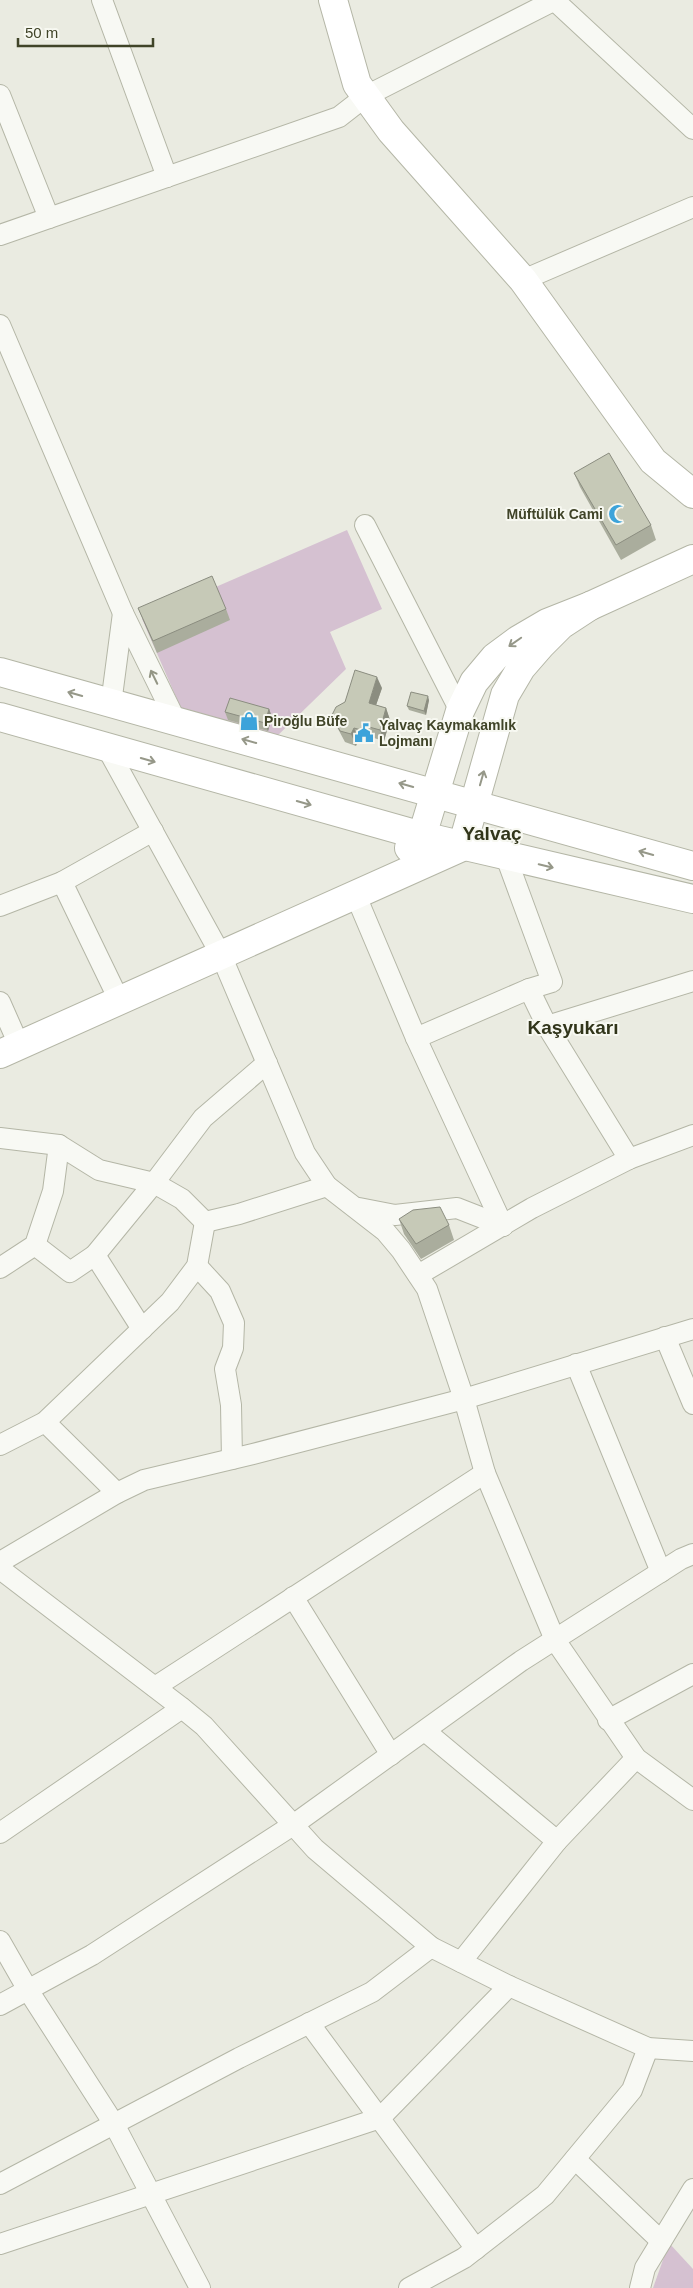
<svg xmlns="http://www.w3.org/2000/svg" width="693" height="2288" font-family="Helvetica,sans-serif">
<rect width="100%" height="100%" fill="#eaebe1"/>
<g fill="#d5c1d1">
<polygon points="347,530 382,609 330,632 346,669 273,740 183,713 142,619"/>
<polygon points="669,2243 693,2269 693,2288 653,2288"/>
</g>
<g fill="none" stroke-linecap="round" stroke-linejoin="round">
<g stroke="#b4b6a6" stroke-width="22">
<g id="street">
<polyline points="102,0 167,177"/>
<polyline points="554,0 693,129"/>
<polyline points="0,95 49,218"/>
<polyline points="0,235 339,117 366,96 555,0"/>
<polyline points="523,280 693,207"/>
<polyline points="0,325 123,613"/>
<polyline points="365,525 460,711"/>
<polyline points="111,704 123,613 176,721"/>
<polyline points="107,748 221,955 305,1153 327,1186 385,1231 401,1250 427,1289 464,1399 485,1473 555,1640 636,1758 693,1800"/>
<polyline points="506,857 552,982 529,989"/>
<polyline points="62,882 119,1000"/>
<polyline points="356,896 416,1038 503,1226"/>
<polyline points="0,906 62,882 153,831"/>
<polyline points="0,1002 19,1045"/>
<polyline points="547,1026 693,981"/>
<polyline points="416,1038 529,989 547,1026 629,1159"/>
<polyline points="0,1138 59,1145 99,1170 154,1183 182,1199 205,1222 239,1214 327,1186"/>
<polyline points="359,1208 395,1215 457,1208 503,1226"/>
<polyline points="35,1245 70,1272 95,1255 154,1183 203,1118 267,1063"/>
<polyline points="95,1255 142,1329"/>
<polyline points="197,1266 220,1291 234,1323 233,1348 225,1369 231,1405 232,1459"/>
<polyline points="0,1268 35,1245 53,1191 59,1145"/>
<polyline points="418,1275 532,1208 629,1159 693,1135"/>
<polyline points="665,1337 693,1404"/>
<polyline points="576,1364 661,1572"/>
<polyline points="45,1422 117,1493"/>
<polyline points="0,1445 45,1422 170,1302 197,1266 205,1222"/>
<polyline points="0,1562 117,1493 144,1480 253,1454 464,1399 693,1329"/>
<polyline points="0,1569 182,1708 204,1726 315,1849 431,1947 509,1986 648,2048 693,2051"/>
<polyline points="293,1597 391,1755"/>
<polyline points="155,1687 485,1473"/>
<polyline points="608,1720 693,1674"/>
<polyline points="425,1731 557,1841"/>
<polyline points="0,1833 182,1708"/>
<polyline points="0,1941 28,1990 114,2124 200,2288"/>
<polyline points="461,1962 557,1841 636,1758"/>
<polyline points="0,2005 92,1955 293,1825 521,1661 681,1559 693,1554"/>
<polyline points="309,2023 476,2249"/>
<polyline points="575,2159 661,2241"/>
<polyline points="0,2184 239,2058 372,1992 431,1947"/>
<polyline points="0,2244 380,2118 509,1986"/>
<polyline points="409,2288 464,2258 545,2195 632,2090 648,2048"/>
<polyline points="640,2288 645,2268 693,2189"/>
</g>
</g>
<g stroke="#b4b6a6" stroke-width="30">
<g id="secondary">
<polyline points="333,0 357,84 391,131 523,280 653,461 693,494"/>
<polyline points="0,672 693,866"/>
<polyline points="0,717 422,836 693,899"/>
<polyline points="409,848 422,836 460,711 474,682 495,657 518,640 547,623 590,606 693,559"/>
<polyline points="0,1054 462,847 505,695 521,668 541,645 561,625 590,606"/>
</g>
</g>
<use href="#street" stroke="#f8f9f4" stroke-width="20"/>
<use href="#secondary" stroke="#fff" stroke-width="28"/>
</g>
<g fill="#aaad9d">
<polygon points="574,473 651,525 656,540 621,560 580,487"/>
<polygon points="138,608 226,609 230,620 157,653"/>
<polygon points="382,688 376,705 386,708 390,720 384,741 367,736 365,741 358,739 356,746 345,742 337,727 332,715"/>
<polygon points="429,700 426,715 409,710 407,706"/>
<polygon points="269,709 272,717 268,731 228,720 225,712"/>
<polygon points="399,1219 449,1225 454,1240 421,1259 404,1234"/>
</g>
<g fill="#8b8d80">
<polygon points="377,677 382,688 373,714 369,703"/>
<polygon points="428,696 429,700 426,715 424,711"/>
<polygon points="386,708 390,720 384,741 380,730"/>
<polygon points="269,709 272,717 268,731 265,723"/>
<polygon points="362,725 367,736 365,741 361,730"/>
<polygon points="354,728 358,739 356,746 351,734"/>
</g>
<g fill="#c6c9b7" stroke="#8b8d80">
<polygon points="609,453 651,525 616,545 574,473"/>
<polygon points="212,576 226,609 153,641 138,608"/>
<polygon points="355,670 377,677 369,703 386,708 380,730 362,725 361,730 354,728 351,734 340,731 332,715 336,707 345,702"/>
<polygon points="411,692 428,696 424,711 407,706"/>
<polygon points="230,698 269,709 265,723 225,712"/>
<polygon points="440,1207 449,1225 416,1244 399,1219 413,1210"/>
</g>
<defs><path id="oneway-shaft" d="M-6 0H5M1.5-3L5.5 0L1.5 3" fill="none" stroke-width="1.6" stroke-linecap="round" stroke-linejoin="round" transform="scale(1.25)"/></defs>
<g stroke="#969889">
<use href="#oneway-shaft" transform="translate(515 642) rotate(145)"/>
<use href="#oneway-shaft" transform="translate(75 694) rotate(-164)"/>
<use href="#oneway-shaft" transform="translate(249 741) rotate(-164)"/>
<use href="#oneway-shaft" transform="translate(148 760) rotate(16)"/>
<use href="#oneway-shaft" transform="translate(482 778) rotate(-74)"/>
<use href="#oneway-shaft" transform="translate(406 785) rotate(-164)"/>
<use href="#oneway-shaft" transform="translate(304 803) rotate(16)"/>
<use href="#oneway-shaft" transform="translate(646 853) rotate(-164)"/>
<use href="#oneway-shaft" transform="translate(546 866) rotate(13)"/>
</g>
<use stroke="#939584" href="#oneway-shaft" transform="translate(154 677) rotate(-116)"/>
<defs>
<g id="mosque-bare" transform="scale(1.5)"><path d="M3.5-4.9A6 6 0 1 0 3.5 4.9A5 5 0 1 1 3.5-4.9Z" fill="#3ca3da" stroke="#f7f8f1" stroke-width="2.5" paint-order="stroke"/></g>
<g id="shop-bare" transform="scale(1.5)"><path d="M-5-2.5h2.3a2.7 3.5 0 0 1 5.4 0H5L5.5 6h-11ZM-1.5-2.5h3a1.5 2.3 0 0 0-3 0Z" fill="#3ca3da" stroke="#f7f8f1" stroke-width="2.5" paint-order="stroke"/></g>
<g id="civic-bare" transform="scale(1.5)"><path d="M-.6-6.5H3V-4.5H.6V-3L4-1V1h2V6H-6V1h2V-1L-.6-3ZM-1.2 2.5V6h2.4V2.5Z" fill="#3ca3da" stroke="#f7f8f1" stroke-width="2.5" paint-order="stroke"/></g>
</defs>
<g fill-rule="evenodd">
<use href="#mosque-bare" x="618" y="514"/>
<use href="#shop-bare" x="249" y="721"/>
<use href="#civic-bare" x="364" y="733"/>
</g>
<g text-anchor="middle" stroke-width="4" stroke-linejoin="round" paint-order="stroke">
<g font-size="14" font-weight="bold" fill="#404428" stroke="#f7f8f1" text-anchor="start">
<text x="603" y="519" text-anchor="end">Müftülük Cami</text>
<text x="264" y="726">Piroğlu Büfe</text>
<text x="379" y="730">Yalvaç Kaymakamlık<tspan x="379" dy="16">Lojmanı</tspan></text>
</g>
<g font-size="19" font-weight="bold" fill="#31351a" stroke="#f7f8f1">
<text x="492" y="840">Yalvaç</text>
<text x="573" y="1034">Kaşyukarı</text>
</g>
</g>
<path d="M18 38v8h135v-8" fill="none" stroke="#404428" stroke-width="2.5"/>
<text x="25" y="38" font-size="15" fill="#404428" stroke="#f7f8f1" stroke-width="4" paint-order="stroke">50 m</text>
</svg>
